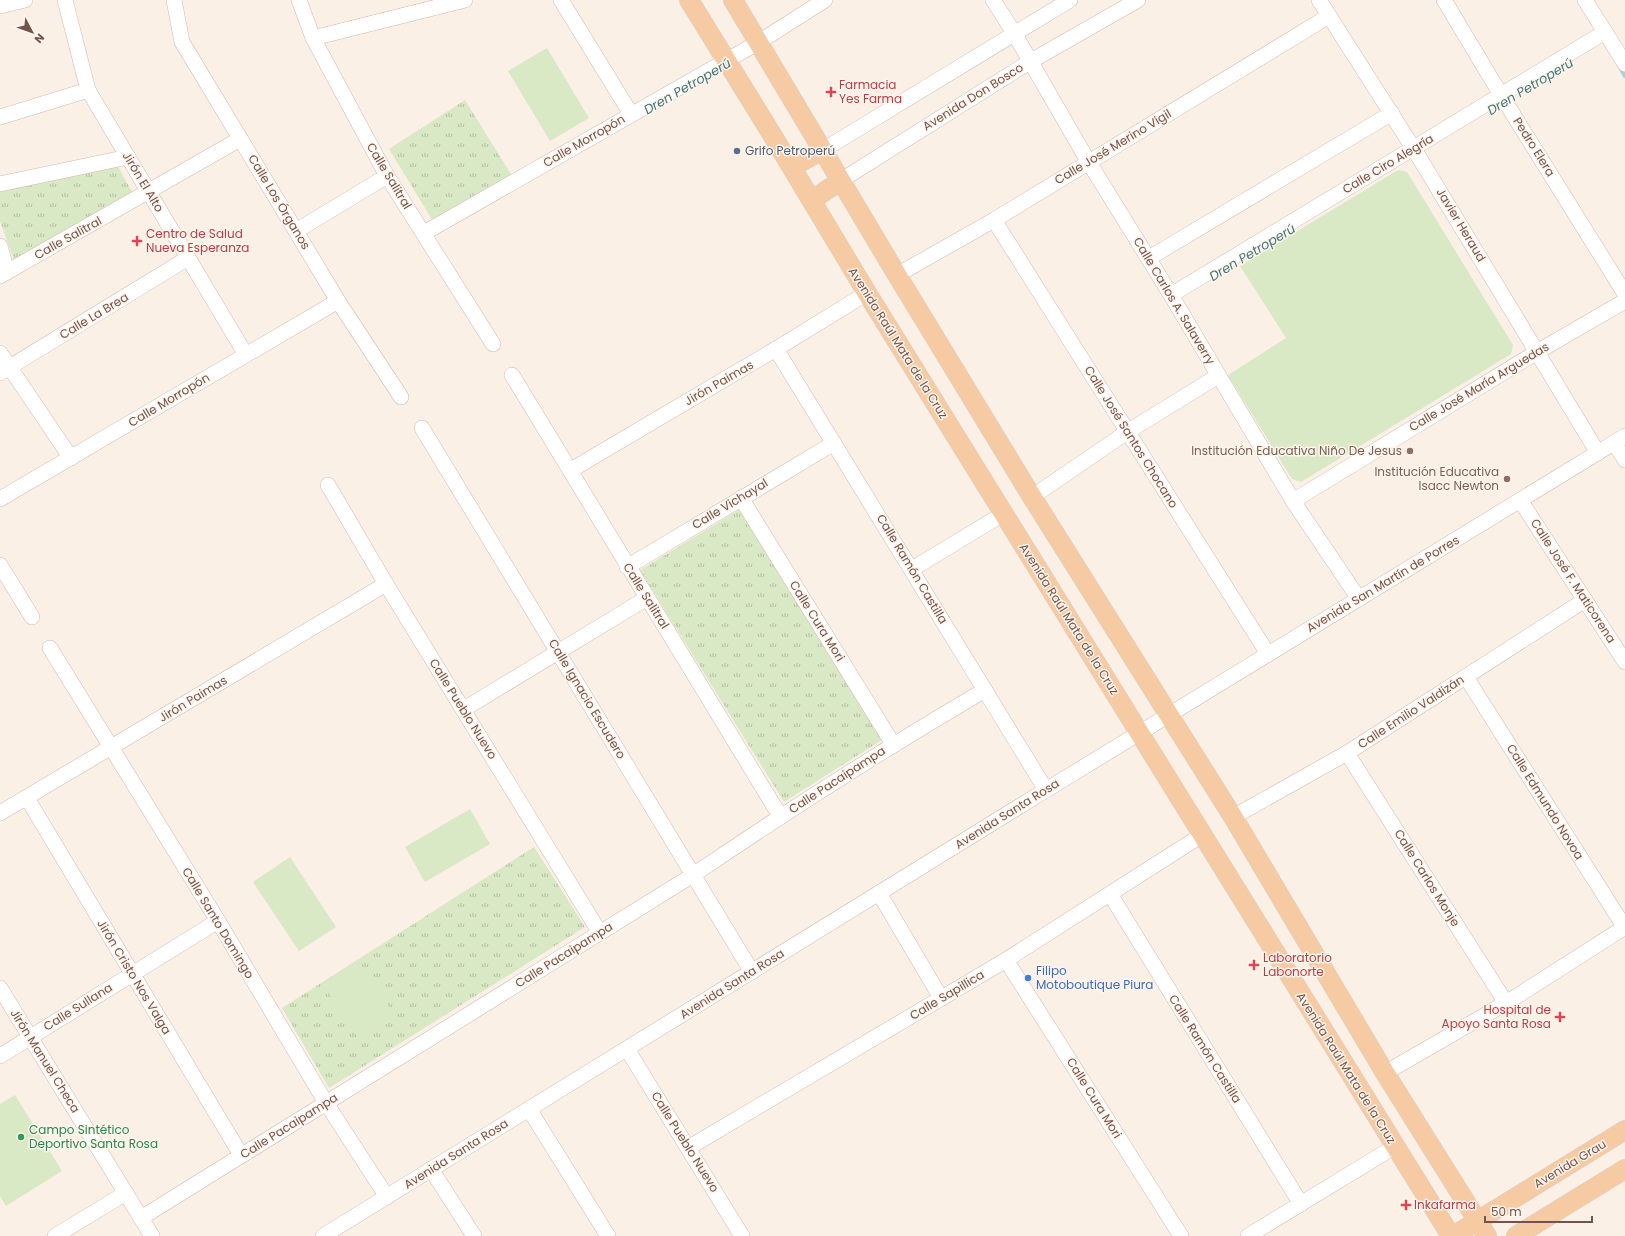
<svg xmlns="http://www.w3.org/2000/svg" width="1625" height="1236" font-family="Poppins,sans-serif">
<defs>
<pattern id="park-tufts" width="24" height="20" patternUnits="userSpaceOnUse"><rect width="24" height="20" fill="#d9e8c5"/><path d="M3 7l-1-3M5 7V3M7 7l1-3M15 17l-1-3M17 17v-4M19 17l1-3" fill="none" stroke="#b4bfa2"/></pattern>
</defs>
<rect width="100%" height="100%" fill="#fbf0e6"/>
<g fill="url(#park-tufts)">
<polygon points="465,100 512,176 433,221 389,149"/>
<polygon points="116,163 135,197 14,260 0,221 0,190"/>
<polygon points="739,510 882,740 784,802 640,570"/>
<polygon points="534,847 585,927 329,1088 282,1008"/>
</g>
<g fill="#d9e8c5">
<polygon points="547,48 589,118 550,141 508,71"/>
<polygon points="1398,170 1407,172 1513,345 1511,354 1301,482 1292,479 1228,375 1286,338 1240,266"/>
<polygon points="470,809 490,844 425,882 405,847"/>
<polygon points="290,857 336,927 299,951 253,882"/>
<polygon points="358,960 393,1013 357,1036 322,983"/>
<polygon points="15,1095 62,1171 6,1206 0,1196 0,1104"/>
</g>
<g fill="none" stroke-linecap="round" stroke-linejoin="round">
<polyline stroke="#a2d5d5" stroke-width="4.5" points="1619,65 1625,76"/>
<g stroke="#cfb9b0" stroke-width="16">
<g id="minor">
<polyline points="65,0 88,90 246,355"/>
<polyline points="174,0 182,42 338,301 401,397"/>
<polyline points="299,0 313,38 387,176 493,344"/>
<polyline points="561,0 631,114"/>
<polyline points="993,0 1014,33 1088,161 1171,295 1293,501 1359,599"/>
<polyline points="1319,0 1417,154 1598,453"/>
<polyline points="1444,0 1501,95 1625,294"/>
<polyline points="1585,0 1625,64"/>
<polyline points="0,6 25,0"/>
<polyline points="313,38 465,0"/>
<polyline points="0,117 88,90"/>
<polyline points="823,150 1070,0"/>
<polyline points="840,181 1031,61 1138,0"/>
<polyline points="0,184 128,157"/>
<polyline points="994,220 1268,654"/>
<polyline points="296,231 387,176"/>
<polyline points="424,233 759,42 825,0"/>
<polyline points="0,246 7,272"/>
<polyline points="1149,258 1392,113"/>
<polyline points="897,275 994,220 1329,16"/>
<polyline points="0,276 240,139"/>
<polyline points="1171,295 1605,32"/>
<polyline points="776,349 1046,790"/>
<polyline points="0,353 71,458"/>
<polyline points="0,373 188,258"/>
<polyline points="512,375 780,816"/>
<polyline points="422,428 752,972"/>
<polyline points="1614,443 1625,460"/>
<polyline points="571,470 776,349 867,293"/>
<polyline points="328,485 386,584 600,933"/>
<polyline points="1032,497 1127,432 1218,376"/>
<polyline points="741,498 893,744"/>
<polyline points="0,499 338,301"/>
<polyline points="1520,500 1625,662"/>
<polyline points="1293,501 1537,352 1625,301"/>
<polyline points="0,565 32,617"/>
<polyline points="627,567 834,443"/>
<polyline points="912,569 1003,514"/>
<polyline points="50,648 218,921 326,1103 387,1197"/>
<polyline points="1466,677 1625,928"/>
<polyline points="464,709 647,598"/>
<polyline points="1347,753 1506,1003"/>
<polyline points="27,798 241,1155"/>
<polyline points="0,813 386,584"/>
<polyline points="1233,817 1347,753 1585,600"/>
<polyline points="879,893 941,998"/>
<polyline points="1110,894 1301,1204"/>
<polyline points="1006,960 1181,1236"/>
<polyline points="0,988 152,1236"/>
<polyline points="627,1049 742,1236"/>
<polyline points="0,1056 218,921"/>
<polyline points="1385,1073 1506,1003 1625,927"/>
<polyline points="529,1109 608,1236"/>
<polyline points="688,1148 1006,960 1202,835"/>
<polyline points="431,1169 474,1236"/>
<path d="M141,1218L693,875C789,810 886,748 985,690"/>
<polyline points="55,1236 126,1193"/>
<polyline points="323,1236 1046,790 1625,436"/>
<polyline points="1248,1236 1394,1147"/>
</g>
</g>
<g stroke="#d8cfcd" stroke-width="20">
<g id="major">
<polyline points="689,0 771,133 867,293 1451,1236"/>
<polyline points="733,0 897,275 1032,497 1233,817 1385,1073 1487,1236"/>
<polyline points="792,167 823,150"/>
<polyline points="812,200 840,181"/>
<polyline points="1453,1236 1625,1130"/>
<polyline points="1516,1236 1625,1169"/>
</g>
</g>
<use href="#minor" stroke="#fff" stroke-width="15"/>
<use href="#major" stroke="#f6caa2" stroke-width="19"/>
</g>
<g fill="#e0444e" stroke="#fef5ed" stroke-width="1.5">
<path d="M829 86h4v4h4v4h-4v4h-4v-4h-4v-4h4z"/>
<path d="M135 235h4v4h4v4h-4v4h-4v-4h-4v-4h4z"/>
<path d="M1252 959h4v4h4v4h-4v4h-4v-4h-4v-4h4z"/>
<path d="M1558 1011h4v4h4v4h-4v4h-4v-4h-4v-4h4z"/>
<path d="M1404 1199h4v4h4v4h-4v4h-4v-4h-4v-4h4z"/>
</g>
<circle fill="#5c6f8a" stroke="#fef5ed" stroke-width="1.5" cx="737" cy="151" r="4"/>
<g fill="#8d6e63" stroke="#fef5ed" stroke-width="1.5">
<circle cx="1410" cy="451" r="4"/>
<circle cx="1507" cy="479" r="4"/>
</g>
<circle fill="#3f7fe0" stroke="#fef5ed" stroke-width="1.5" cx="1028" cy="978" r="4"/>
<circle fill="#2e9e5b" stroke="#fef5ed" stroke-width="1.5" cx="21" cy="1137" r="4"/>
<g text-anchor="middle" stroke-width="3" stroke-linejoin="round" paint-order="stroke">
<g font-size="12" fill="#be3a42" stroke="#fef5ed" text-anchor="start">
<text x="839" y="89">Farmacia<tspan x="839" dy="14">Yes Farma</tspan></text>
<text x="146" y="238">Centro de Salud<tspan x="146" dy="14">Nueva Esperanza</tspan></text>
<text x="1263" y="962">Laboratorio<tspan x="1263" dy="14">Labonorte</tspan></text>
<text x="1551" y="1014" text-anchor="end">Hospital de<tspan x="1551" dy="14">Apoyo Santa Rosa</tspan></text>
<text x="1414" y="1209">Inkafarma</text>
</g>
<g font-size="12" fill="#73544c" stroke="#fef5ed">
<text transform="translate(973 97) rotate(-32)" y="4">Avenida Don Bosco</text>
<text transform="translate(584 141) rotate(-30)" y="4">Calle Morropón</text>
<text transform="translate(1113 147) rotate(-31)" y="4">Calle José Merino Vigil</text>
<text transform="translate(1534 147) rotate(58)" y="4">Pedro Elera</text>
<text transform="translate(1388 164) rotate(-31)" y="4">Calle Ciro Alegría</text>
<text transform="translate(389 176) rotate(59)" y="4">Calle Salitral</text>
<text transform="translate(143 182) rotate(59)" y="4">Jirón El Alto</text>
<text transform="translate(279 202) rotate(59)" y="4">Calle Los Órganos</text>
<text transform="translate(1461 225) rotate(59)" y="4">Javier Heraud</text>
<text transform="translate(68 238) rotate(-29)" y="4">Calle Salitral</text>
<text transform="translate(1174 301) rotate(59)" y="4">Calle Carlos A. Salaverry</text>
<text transform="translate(94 316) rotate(-31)" y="4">Calle La Brea</text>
<text transform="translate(898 343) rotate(58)" y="4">Avenida Raúl Mata de la Cruz</text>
<text transform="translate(719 383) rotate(-30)" y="4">Jirón Paimas</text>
<text transform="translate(1479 387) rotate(-31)" y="4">Calle José María Arguedas</text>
<text transform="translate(169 400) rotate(-31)" y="4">Calle Morropón</text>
<text transform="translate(1131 437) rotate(58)" y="4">Calle José Santos Chocano</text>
<text transform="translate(730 504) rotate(-31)" y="4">Calle Vichayal</text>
<text transform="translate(912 569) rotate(59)" y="4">Calle Ramón Castilla</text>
<text transform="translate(1573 581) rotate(57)" y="4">Calle José F. Maticorena</text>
<text transform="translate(1383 584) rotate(-31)" y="4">Avenida San Martín de Porres</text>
<text transform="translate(646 596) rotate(58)" y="4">Calle Salitral</text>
<text transform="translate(1069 619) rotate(58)" y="4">Avenida Raúl Mata de la Cruz</text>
<text transform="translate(817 621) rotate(58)" y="4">Calle Cura Mori</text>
<text transform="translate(193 699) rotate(-31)" y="4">Jirón Paimas</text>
<text transform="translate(587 699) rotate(59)" y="4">Calle Ignacio Escudero</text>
<text transform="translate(463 709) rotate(58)" y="4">Calle Pueblo Nuevo</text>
<text transform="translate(1411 712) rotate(-33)" y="4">Calle Emilio Valdizán</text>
<text transform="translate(837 780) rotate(-33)" y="4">Calle Pacaipampa</text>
<text transform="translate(1545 802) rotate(58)" y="4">Calle Edmundo Novoa</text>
<text transform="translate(1007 814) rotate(-32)" y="4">Avenida Santa Rosa</text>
<text transform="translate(1427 878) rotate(58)" y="4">Calle Carlos Monje</text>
<text transform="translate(218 923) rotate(59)" y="4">Calle Santo Domingo</text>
<text transform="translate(564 955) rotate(-32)" y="4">Calle Pacaipampa</text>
<text transform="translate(134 977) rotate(59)" y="4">Jirón Cristo Nos Valga</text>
<text transform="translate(732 984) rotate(-32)" y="4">Avenida Santa Rosa</text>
<text transform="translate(947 995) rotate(-31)" y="4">Calle Sapillica</text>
<text transform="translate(78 1007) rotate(-32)" y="4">Calle Sullana</text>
<text transform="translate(1205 1049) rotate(58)" y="4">Calle Ramón Castilla</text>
<text transform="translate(45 1061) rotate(58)" y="4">Jirón Manuel Checa</text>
<text transform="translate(1346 1068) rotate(58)" y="4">Avenida Raúl Mata de la Cruz</text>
<text transform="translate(1094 1098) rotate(58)" y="4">Calle Cura Mori</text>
<text transform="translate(289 1126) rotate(-32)" y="4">Calle Pacaipampa</text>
<text transform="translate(685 1142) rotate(58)" y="4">Calle Pueblo Nuevo</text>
<text transform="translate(456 1154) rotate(-32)" y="4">Avenida Santa Rosa</text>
<text transform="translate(1570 1164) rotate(-31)" y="4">Avenida Grau</text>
</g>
<g font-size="12" fill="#4e5e75" stroke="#fef5ed" text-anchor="start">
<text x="745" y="155">Grifo Petroperú</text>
</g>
<g font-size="12" fill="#785e54" stroke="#fef5ed" text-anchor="end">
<text x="1402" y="455">Institución Educativa Niño De Jesus</text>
<text x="1499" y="476">Institución Educativa<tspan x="1499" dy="14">Isacc Newton</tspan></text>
</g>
<g font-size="12" fill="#366cbe" stroke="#fef5ed" text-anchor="start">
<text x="1036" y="975">Filipo<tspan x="1036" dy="14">Motoboutique Piura</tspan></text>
</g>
<g font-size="12" fill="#27864d" stroke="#fef5ed" text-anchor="start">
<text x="29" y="1134">Campo Sintético<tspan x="29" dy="14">Deportivo Santa Rosa</tspan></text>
</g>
<g font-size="13" font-style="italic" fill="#407778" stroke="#fef5ed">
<text transform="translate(687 86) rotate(-30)" y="5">Dren Petroperú</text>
<text transform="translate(1530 86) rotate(-31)" y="5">Dren Petroperú</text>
<text transform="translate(1252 252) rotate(-31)" y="5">Dren Petroperú</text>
</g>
</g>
<g transform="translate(32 32) rotate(131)" stroke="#fef5ed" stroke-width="3" paint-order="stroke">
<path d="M0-3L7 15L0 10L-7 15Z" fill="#73544c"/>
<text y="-6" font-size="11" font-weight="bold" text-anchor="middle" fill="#73544c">N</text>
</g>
<path d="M1485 1216v6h107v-6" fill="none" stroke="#73544c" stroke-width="2"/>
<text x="1491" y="1216" font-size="12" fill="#73544c" stroke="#fef5ed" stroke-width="3" paint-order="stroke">50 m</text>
</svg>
